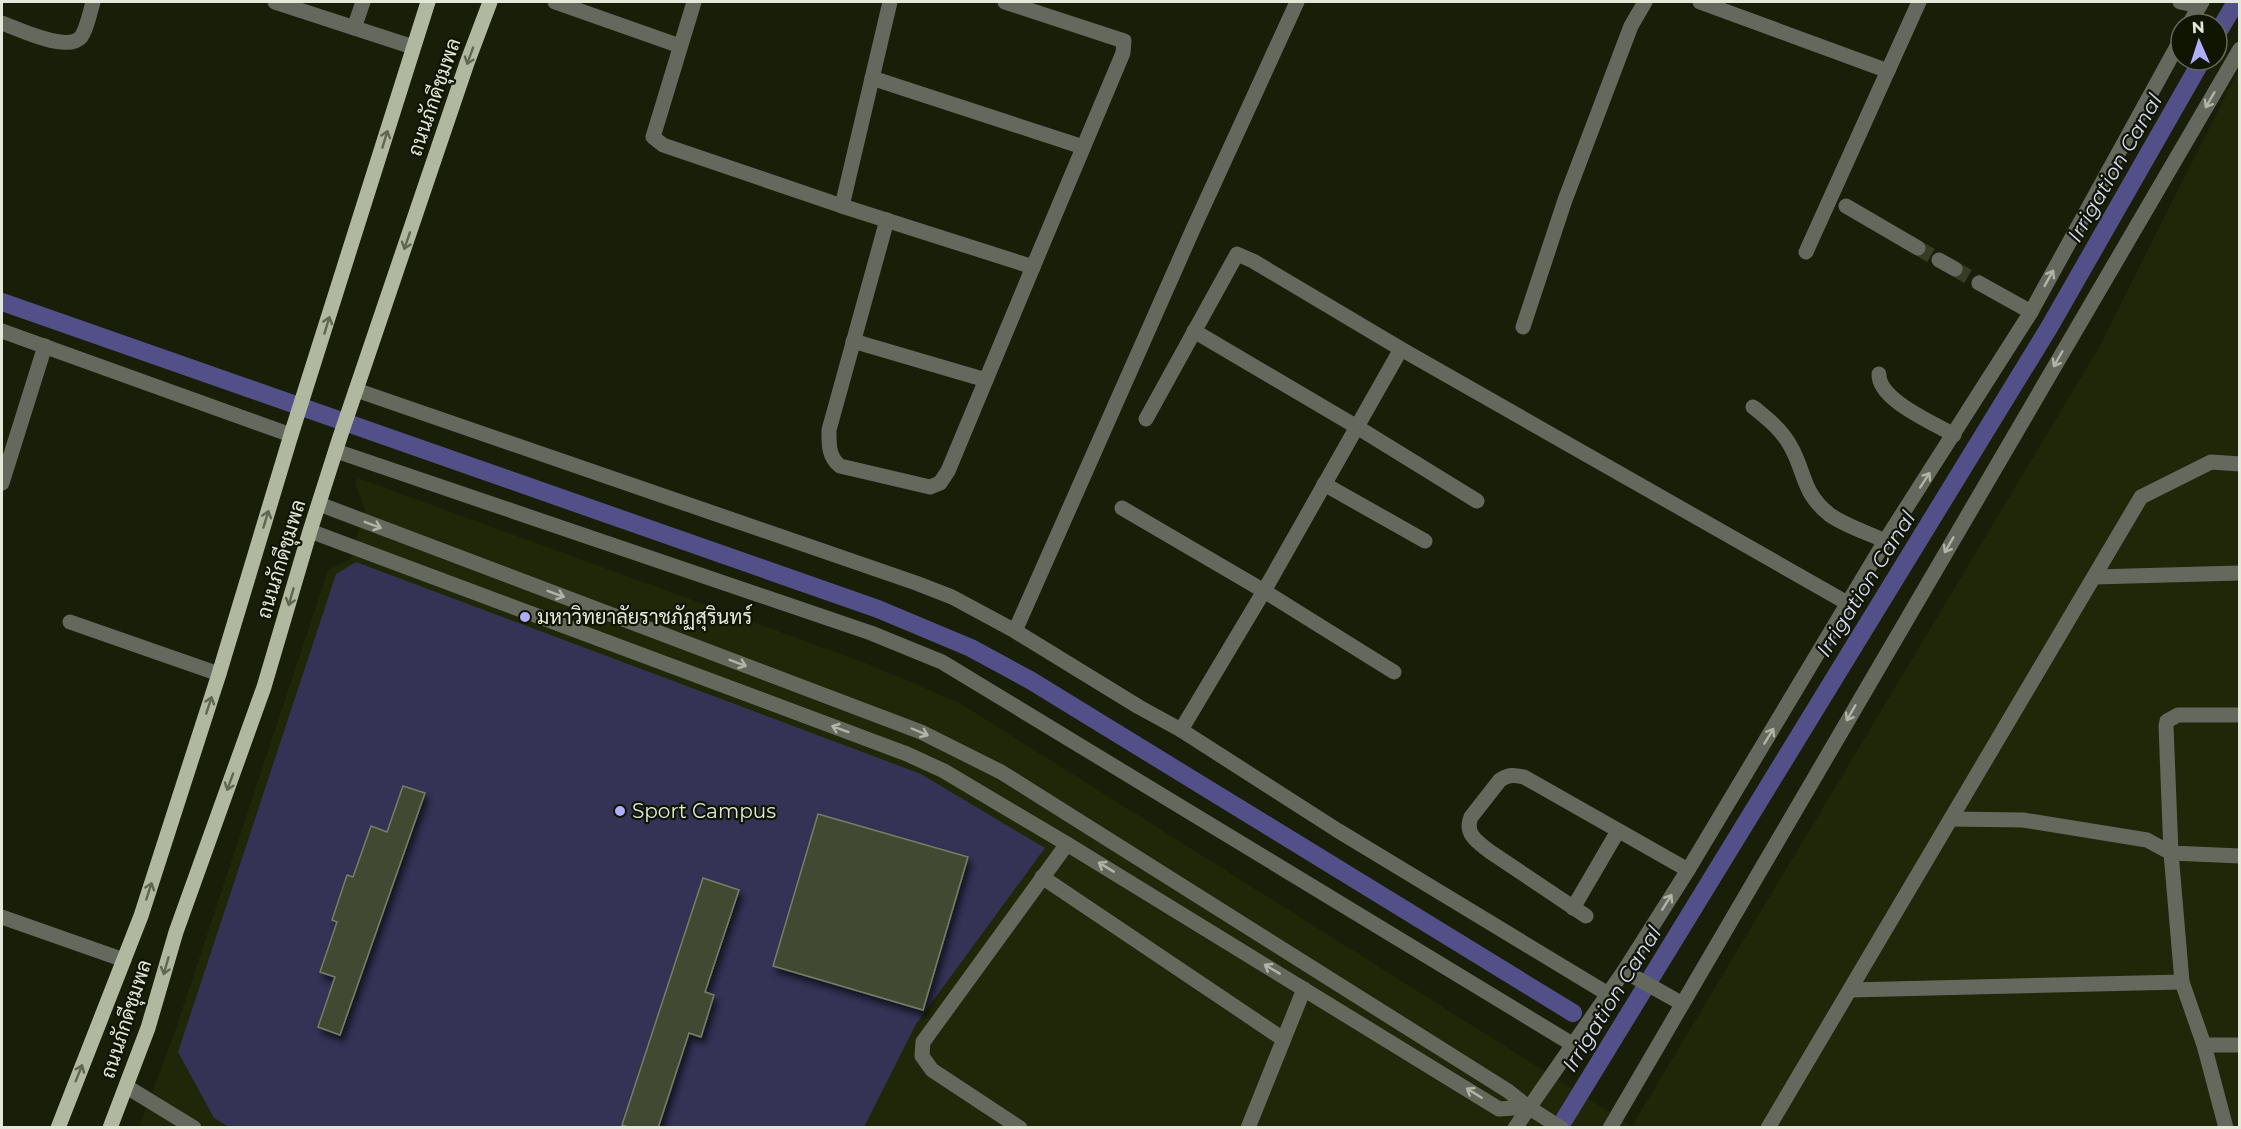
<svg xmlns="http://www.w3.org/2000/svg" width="2241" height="1129" font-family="Montserrat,Sarabun,sans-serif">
<defs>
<filter id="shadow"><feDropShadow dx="3.5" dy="6" stdDeviation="3" flood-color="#0009"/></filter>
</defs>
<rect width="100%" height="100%" fill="#181e07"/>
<polygon fill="#1f2708" points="2239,69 2239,1127 139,1128 175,1031 328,570 350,559 365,510 356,486 358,478 868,664 958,702 1632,1126 2098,349"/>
<polygon fill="#343255" points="356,562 921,774 1045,848 916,1024 864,1127 229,1127 214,1118 178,1052 336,574"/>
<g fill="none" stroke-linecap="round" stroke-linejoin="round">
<g stroke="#534f89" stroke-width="18">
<polyline points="2217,34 2236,2"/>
<polyline points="2,302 878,609 971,648 1030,680 1573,1013"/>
<polyline points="1559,1128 2050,326 2202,60"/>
</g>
</g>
<g fill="#424930" stroke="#767f64" stroke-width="1.5" filter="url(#shadow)">
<polygon points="403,786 425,793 340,1035 318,1027 335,977 320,972 337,922 332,920 347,875 353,877 371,826 387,832"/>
<polygon points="818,814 968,857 923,1010 773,966"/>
<polygon points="703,878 739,890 705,992 714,995 701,1037 689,1033 658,1128 631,1128 622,1125"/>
</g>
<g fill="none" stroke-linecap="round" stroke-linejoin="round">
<g stroke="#363c26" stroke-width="15" stroke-dasharray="15 8" stroke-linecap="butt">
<polyline points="1918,248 1939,260"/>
<polyline points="1955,269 1979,283"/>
</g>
<g stroke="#65695d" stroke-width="15">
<polyline points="275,2 413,47"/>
<polyline points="555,2 680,46"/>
<polyline points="694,2 653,137 663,145 842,206 890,2"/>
<polyline points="1700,2 1888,71"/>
<polyline points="2180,2 2199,6"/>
<path d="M2,23C19,29 67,53 81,37C87,29 90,12 93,2"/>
<polyline points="2189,24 2202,2"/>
<polyline points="354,28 363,2"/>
<polyline points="872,78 1083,147"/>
<polyline points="842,206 1033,267 1123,53 1124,41 1005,2"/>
<polyline points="1846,206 1918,248"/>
<path d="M887,220L829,430C829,443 828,457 840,466L930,487L940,483L948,471L1033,267"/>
<polyline points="1806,252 1919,2"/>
<polyline points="1939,260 1955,269"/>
<polyline points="1979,283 2031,312"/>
<polyline points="1523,327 1565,200 1631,26 1645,2"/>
<polyline points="2,331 291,435"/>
<polyline points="1194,331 1357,427 1477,501"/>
<polyline points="853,341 986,380"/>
<path d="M1879,374C1878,400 1934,423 1954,435"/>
<polyline points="356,390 916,583 952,597 1015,631 1139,707 1181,730 1337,830 1608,994"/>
<path d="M1753,407C1768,419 1782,430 1791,447C1806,474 1802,493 1830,515C1846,526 1868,533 1885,541"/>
<polyline points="1146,419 1237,254 1253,261 1401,349"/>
<polyline points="336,451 871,633 942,662 1572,1044"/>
<polyline points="2,483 45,346"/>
<polyline points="1324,484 1425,541"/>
<polyline points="319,504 921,732 1001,772 1508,1091 1528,1107 1561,1128"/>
<polyline points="1122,508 1264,591 1394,672"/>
<polyline points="310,531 907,754 944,771 1067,844 1499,1109 1528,1107"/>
<polyline points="2094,577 2240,573"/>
<polyline points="70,622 219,674"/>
<polyline points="1015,631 1194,227 1297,2"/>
<polyline points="2240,715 2178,715 2167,721 2166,726 2171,853 2240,856"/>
<polyline points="1181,730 1264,591 1401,349 1849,604"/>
<polyline points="1951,819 2023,820 2147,840 2171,853 2182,982 2204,1045 2226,1128"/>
<polyline points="1042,877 1283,1039"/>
<polyline points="1573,908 1618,831"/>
<path d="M1586,916L1489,851C1477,842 1464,833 1471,817L1500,780C1509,774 1514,775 1524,777L1688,870"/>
<polyline points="2,917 124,960"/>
<polyline points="1624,971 1681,1003"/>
<polyline points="1850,990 2182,982"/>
<polyline points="2204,1045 2240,1045"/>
<polyline points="127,1087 194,1128"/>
<polyline points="1020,1128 932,1070 922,1056 923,1042 1067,844"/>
<polyline points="1248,1128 1304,989"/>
<polyline points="1515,1128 1624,971 1688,870 1885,541 2031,312 2181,39"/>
<polyline points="1610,1128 2240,49"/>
<polyline points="1768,1128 2141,497 2211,462 2240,464"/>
</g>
<g stroke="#b0b89f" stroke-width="15">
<polyline points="58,1128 141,916 219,674 291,435 428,2"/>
<polyline points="110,1128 148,1028 176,932 264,687 310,531 339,440 467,63 490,2"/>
</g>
</g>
<defs><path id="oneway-shaft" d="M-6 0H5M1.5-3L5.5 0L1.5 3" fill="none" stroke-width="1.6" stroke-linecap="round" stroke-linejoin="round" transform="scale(1.5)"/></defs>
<g stroke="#606650">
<use href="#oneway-shaft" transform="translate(470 56) rotate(110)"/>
<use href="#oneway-shaft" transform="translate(385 139) rotate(-73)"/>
<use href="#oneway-shaft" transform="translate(407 241) rotate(109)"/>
<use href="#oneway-shaft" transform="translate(327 325) rotate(-73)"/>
<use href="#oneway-shaft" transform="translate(266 519) rotate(-73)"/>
<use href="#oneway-shaft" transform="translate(291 597) rotate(106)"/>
<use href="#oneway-shaft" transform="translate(209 705) rotate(-72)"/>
<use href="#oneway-shaft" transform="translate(230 782) rotate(110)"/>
<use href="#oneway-shaft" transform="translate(149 891) rotate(-72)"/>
<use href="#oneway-shaft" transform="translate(166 966) rotate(106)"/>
<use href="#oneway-shaft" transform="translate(79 1073) rotate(-68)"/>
</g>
<g stroke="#b1b5a7">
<use href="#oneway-shaft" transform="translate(2210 100) rotate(120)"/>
<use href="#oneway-shaft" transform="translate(2049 278) rotate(-61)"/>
<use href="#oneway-shaft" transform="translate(2058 359) rotate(120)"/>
<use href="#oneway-shaft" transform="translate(1925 480) rotate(-57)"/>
<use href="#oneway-shaft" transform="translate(373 525) rotate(21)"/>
<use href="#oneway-shaft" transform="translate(1949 545) rotate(120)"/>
<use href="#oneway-shaft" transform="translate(556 594) rotate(21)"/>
<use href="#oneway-shaft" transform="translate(738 663) rotate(21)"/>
<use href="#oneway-shaft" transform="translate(1851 713) rotate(120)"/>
<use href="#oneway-shaft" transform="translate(840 729) rotate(-160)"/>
<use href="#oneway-shaft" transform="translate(920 732) rotate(23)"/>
<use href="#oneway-shaft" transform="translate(1769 736) rotate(-59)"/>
<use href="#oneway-shaft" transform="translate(1106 867) rotate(-149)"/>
<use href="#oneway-shaft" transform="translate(1667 902) rotate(-58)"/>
<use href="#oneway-shaft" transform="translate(1272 969) rotate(-149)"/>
<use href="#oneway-shaft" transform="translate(1474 1093) rotate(-148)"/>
</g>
<g fill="#b0aefa" stroke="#0f1501" stroke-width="2">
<circle cx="525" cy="617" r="6"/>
<circle cx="620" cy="811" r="6"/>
</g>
<g text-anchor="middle" stroke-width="4.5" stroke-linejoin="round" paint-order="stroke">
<g font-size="20" fill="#e3e8d9" stroke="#0f1501">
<text transform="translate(434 97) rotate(-71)" y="7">ถนนภักดีชุมพล</text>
<text transform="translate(281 559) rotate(-73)" y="7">ถนนภักดีชุมพล</text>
<text transform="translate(126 1019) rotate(-72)" y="7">ถนนภักดีชุมพล</text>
</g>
<g font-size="20" fill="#e3e8d9" stroke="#0f1501" text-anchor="start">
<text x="537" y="624">มหาวิทยาลัยราชภัฏสุรินทร์</text>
<text x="632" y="818">Sport Campus</text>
</g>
<g font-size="21" font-style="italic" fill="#d5d5f9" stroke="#0f1501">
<text transform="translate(2115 168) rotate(-60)" y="7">Irrigation Canal</text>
<text transform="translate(1866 584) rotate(-58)" y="7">Irrigation Canal</text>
<text transform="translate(1612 999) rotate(-58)" y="7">Irrigation Canal</text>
</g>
</g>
<rect width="2241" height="1129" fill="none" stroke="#e3e8d9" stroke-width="6"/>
<g transform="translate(2199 42) rotate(357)"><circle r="28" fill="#0f1501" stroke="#646957" stroke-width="1.5"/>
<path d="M0-4.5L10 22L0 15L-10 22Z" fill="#b0aefa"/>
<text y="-9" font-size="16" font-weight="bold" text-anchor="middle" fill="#e3e8d9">N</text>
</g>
</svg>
